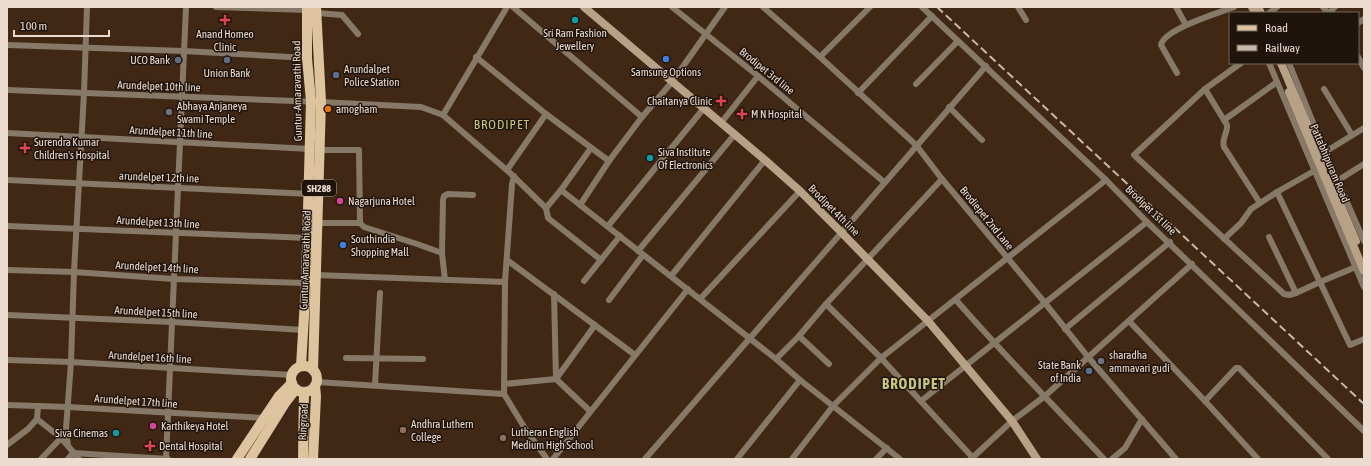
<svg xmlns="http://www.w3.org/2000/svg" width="1371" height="466" font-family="'Asap Condensed',sans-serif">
<rect width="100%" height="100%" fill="#402814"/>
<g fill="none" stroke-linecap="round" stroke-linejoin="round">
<g stroke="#867967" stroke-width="6">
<polyline points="216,7 307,10"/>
<polyline points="513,7 642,117"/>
<polyline points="672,7 758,76 884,182"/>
<polyline points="763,7 820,57 916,145 942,179 1045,303 1088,357 1176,459"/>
<polyline points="922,7 1106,180 1147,222 1364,431"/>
<polyline points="1018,7 1026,20"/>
<polyline points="1176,7 1186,25"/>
<polyline points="1323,7 1328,13"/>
<polyline points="317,13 342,15 358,34"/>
<polyline points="1269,13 1277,7"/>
<polyline points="1329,13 1335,7"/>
<polyline points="1358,23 1364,19"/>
<polyline points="7,45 184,51 307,58"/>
<polyline points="476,57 546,114 609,161"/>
<polyline points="820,57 870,7"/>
<polyline points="1358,57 1364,68"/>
<polyline points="1241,63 1205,89 1134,155 1284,294 1289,295 1296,293"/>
<polyline points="1269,63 1364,287"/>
<polyline points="1289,63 1325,152 1364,241"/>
<path d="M1177,73L1161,45C1164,29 1219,13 1234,7"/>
<polyline points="916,84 958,41"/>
<path d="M1205,89L1227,125C1228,133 1221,139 1224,147L1260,203"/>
<polyline points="1324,89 1352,135"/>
<polyline points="7,90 321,102 421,107 443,115 510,173 546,208 561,190 776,359 800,380 900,459"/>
<polyline points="858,93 932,16"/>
<polyline points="949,107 982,140"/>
<polyline points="443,115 507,7"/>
<polyline points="1224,120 1277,82"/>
<polyline points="721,123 758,76"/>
<polyline points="7,133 310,149"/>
<polyline points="319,150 359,150 360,223"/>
<polyline points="1325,152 1364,128"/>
<polyline points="507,170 546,114"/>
<polyline points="514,176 512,184 505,282 504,394 526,430 547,459"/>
<polyline points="7,180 311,194"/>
<polyline points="1337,181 1364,164"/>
<polyline points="561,190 591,148"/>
<polyline points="1277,192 1350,345 1364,339"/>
<polyline points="580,205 609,161 642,117 672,82 725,7"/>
<polyline points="546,208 548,218 601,260"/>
<polyline points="318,223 360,223 364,227 417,244 442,253 443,200 444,196 448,194 473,195"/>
<polyline points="7,226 308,238"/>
<polyline points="608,226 704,108"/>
<polyline points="1269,237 1296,293 1320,282 1358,266"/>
<polyline points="1224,239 1241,223 1251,209 1277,192 1314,171"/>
<polyline points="638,251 735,134"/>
<polyline points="442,253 445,280"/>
<polyline points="507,260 635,355"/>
<polyline points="7,270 74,272 174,279 306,283"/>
<polyline points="316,275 505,282"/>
<polyline points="671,276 765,160"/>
<polyline points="584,281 620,236"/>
<polyline points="554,294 556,379 595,325"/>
<polyline points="700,299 800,191"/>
<polyline points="609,300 643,255"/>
<path d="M956,300C1003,354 1054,406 1104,459"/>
<polyline points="826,304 881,358 974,459"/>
<polyline points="7,315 172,322 303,330"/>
<polyline points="1129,321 1205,401 1258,459"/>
<polyline points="1065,329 1170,242"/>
<polyline points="799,336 829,364"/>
<polyline points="346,358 423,359"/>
<polyline points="776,359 799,336 826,304 942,179"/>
<polyline points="7,360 71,362 292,375"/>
<polyline points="317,382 504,394"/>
<polyline points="504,384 556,379 590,411"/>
<polyline points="375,385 380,293"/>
<polyline points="921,401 1147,222"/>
<polyline points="1205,401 1236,368 1239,368 1328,459"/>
<polyline points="7,405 68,407 264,418"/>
<polyline points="38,406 37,419 61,438 68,446"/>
<polyline points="7,445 28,429 37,419"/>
<polyline points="41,459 61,438"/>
<polyline points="68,459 73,453 168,459"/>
<polyline points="79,459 68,446 66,429 71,362 74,272 84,93 87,7"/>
<polyline points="166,459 186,7"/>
<polyline points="553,459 688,289"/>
<polyline points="645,459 986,66"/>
<polyline points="737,459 800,380"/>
<polyline points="792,459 833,406 881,358 1106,180"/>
<polyline points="876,459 887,448"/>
<polyline points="971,459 1012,421 1045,396 1192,264"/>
<polyline points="1112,459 1125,448 1142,419"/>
</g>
<g stroke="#b8a287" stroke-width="8">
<polyline points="584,7 765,160 800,191 841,232 928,321 1012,421 1037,459"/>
<polyline points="1252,7 1255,13"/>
<polyline points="1258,7 1261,13"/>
<polyline points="1281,63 1325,167"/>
<polyline points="1329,178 1356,241"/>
</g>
<g stroke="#dec39f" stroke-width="10">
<polyline points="301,366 306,283 311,101 307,58 307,7"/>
<circle cx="304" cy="379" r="13"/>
<polyline points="313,370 321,102 316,7"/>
<polyline points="237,459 279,396 292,383"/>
<polyline points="250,459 285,403 296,389"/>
<polyline points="303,459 304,392"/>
<polyline points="313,459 316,396 315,386"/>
</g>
<polyline stroke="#cab8ab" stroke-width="2" stroke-dasharray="8 4" stroke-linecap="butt" points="937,7 1364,404"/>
<polyline stroke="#b8a287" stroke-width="8" points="1289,92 1364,271"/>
</g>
<g fill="#e0444e" stroke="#1f140b" stroke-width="1.5">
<path d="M223 14h4v4h4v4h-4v4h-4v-4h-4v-4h4z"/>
<path d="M719 95h4v4h4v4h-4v4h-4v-4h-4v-4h4z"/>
<path d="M740 108h4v4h4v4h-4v4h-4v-4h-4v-4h4z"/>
<path d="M23 142h4v4h4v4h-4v4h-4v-4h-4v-4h4z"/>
<path d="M148 440h4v4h4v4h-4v4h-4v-4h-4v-4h4z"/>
</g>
<g fill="#0f9aa8" stroke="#1f140b" stroke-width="1.5">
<circle cx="575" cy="20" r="4"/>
<circle cx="650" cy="158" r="4"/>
<circle cx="116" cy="433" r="4"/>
</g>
<g fill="#3f7fe0" stroke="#1f140b" stroke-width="1.5">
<circle cx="666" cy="59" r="4"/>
<circle cx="343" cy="245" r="4"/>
</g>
<g fill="#5c6f8a" stroke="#1f140b" stroke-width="1.5">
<circle cx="178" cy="60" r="4"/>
<circle cx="227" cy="60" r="4"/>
<circle cx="336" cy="75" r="4"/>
<circle cx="1089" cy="371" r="4"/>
</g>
<circle fill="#e8710a" stroke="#1f140b" stroke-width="1.5" cx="328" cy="109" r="4"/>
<g fill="#6b7280" stroke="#1f140b" stroke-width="1.5">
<circle cx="169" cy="112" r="4"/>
<circle cx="1101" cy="361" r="4"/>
</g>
<g fill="#d1479c" stroke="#1f140b" stroke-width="1.5">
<circle cx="340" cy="201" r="4"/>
<circle cx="153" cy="426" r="4"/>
</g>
<g fill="#8d6e63" stroke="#1f140b" stroke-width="1.5">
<circle cx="403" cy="430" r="4"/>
<circle cx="503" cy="438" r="4"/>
</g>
<g text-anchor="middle" stroke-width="3" stroke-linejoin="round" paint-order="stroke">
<rect fill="#1f140b" stroke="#aea095" stroke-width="1" x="302" y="180" width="34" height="16" rx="3"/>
<g font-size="10" font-weight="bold" fill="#ecdcd0">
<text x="319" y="192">SH288</text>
</g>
<g font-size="11" fill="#ecdcd0" stroke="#1f140b" text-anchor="start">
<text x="575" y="37" text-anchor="middle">Sri Ram Fashion<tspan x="575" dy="13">Jewellery</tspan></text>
<text x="225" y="38" text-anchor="middle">Anand Homeo<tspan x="225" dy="13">Clinic</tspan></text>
<text x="170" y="64" text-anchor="end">UCO Bank</text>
<text x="344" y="73">Arundalpet<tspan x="344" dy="13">Police Station</tspan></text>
<text x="666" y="76" text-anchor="middle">Samsung Options</text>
<text x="227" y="77" text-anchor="middle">Union Bank</text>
<text x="712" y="105" text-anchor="end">Chaitanya Clinic</text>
<text x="177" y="110">Abhaya Anjaneya<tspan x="177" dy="13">Swami Temple</tspan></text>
<text x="336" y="113">amogham</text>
<text x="751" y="118">M N Hospital</text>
<text x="34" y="146">Surendra Kumar<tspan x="34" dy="13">Children's Hospital</tspan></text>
<text x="658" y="156">Siva Institute<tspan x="658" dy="13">Of Electronics</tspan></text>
<text x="348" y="205">Nagarjuna Hotel</text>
<text x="351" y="243">Southindia<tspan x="351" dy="13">Shopping Mall</tspan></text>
<text x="1109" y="359">sharadha<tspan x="1109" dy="13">ammavari gudi</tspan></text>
<text x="1081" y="369" text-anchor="end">State Bank<tspan x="1081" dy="13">of India</tspan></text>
<text x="411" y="428">Andhra Luthern<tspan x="411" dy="13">College</tspan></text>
<text x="161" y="430">Karthikeya Hotel</text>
<text x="511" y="436">Lutheran English<tspan x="511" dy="13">Medium High School</tspan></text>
<text x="108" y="437" text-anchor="end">Siva Cinemas</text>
<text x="159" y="450">Dental Hospital</text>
</g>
<g font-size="11" fill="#ecdcd0" stroke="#1f140b">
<text transform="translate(767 71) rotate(39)" y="4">Brodipet 3rd line</text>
<text transform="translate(159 86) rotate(2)" y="4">Arundelpet 10th line</text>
<text transform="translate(297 91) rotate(-91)" y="4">Guntur-Amaravathi Road</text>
<text transform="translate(171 132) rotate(3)" y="4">Arundelpet 11th line</text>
<text transform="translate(1330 163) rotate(67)" y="4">Pattabhipuram Road</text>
<text transform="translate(159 177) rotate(2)" y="4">arundelpet 12th ine</text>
<text transform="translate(834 210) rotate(45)" y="4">Brodipet 4th line</text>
<text transform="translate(1151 210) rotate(44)" y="4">Brodipet 1st line</text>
<text transform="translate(987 218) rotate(51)" y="4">Brodiepet 2nd Lane</text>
<text transform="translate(158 222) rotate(3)" y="4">Arundelpet 13th line</text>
<text transform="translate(305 260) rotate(-88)" y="4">Guntur Amaravathi Road</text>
<text transform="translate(157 267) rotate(3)" y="4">Arundelpet 14th line</text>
<text transform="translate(156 312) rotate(3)" y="4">Arundelpet 15th line</text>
<text transform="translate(150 357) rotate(3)" y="4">Arundelpet 16th line</text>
<text transform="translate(136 401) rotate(4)" y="4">Arundelpet 17th line</text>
<text transform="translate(303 422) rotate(-87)" y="4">Ringroad</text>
</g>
<g font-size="13" letter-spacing="1" fill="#c6c779" stroke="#1f140b">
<text x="502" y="129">BRODIPET</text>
</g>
<g font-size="15" font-weight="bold" letter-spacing="1" fill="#c6c779" stroke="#1f140b">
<text x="914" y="389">BRODIPET</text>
</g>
</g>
<rect width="1371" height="466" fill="none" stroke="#ecdcd0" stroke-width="16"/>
<rect x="1229" y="12" width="130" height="52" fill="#1f140b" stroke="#71645a"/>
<rect x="1237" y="25" width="20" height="6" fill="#dec39f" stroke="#71645a"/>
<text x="1265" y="32" font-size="12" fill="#ecdcd0">Road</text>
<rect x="1237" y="45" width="20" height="6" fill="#cab8ab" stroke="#71645a"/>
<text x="1265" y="52" font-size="12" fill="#ecdcd0">Railway</text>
<path d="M14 30v6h95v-6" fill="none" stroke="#ecdcd0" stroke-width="2"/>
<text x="20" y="30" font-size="12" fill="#ecdcd0" stroke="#1f140b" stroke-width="3" paint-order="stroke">100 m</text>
</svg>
